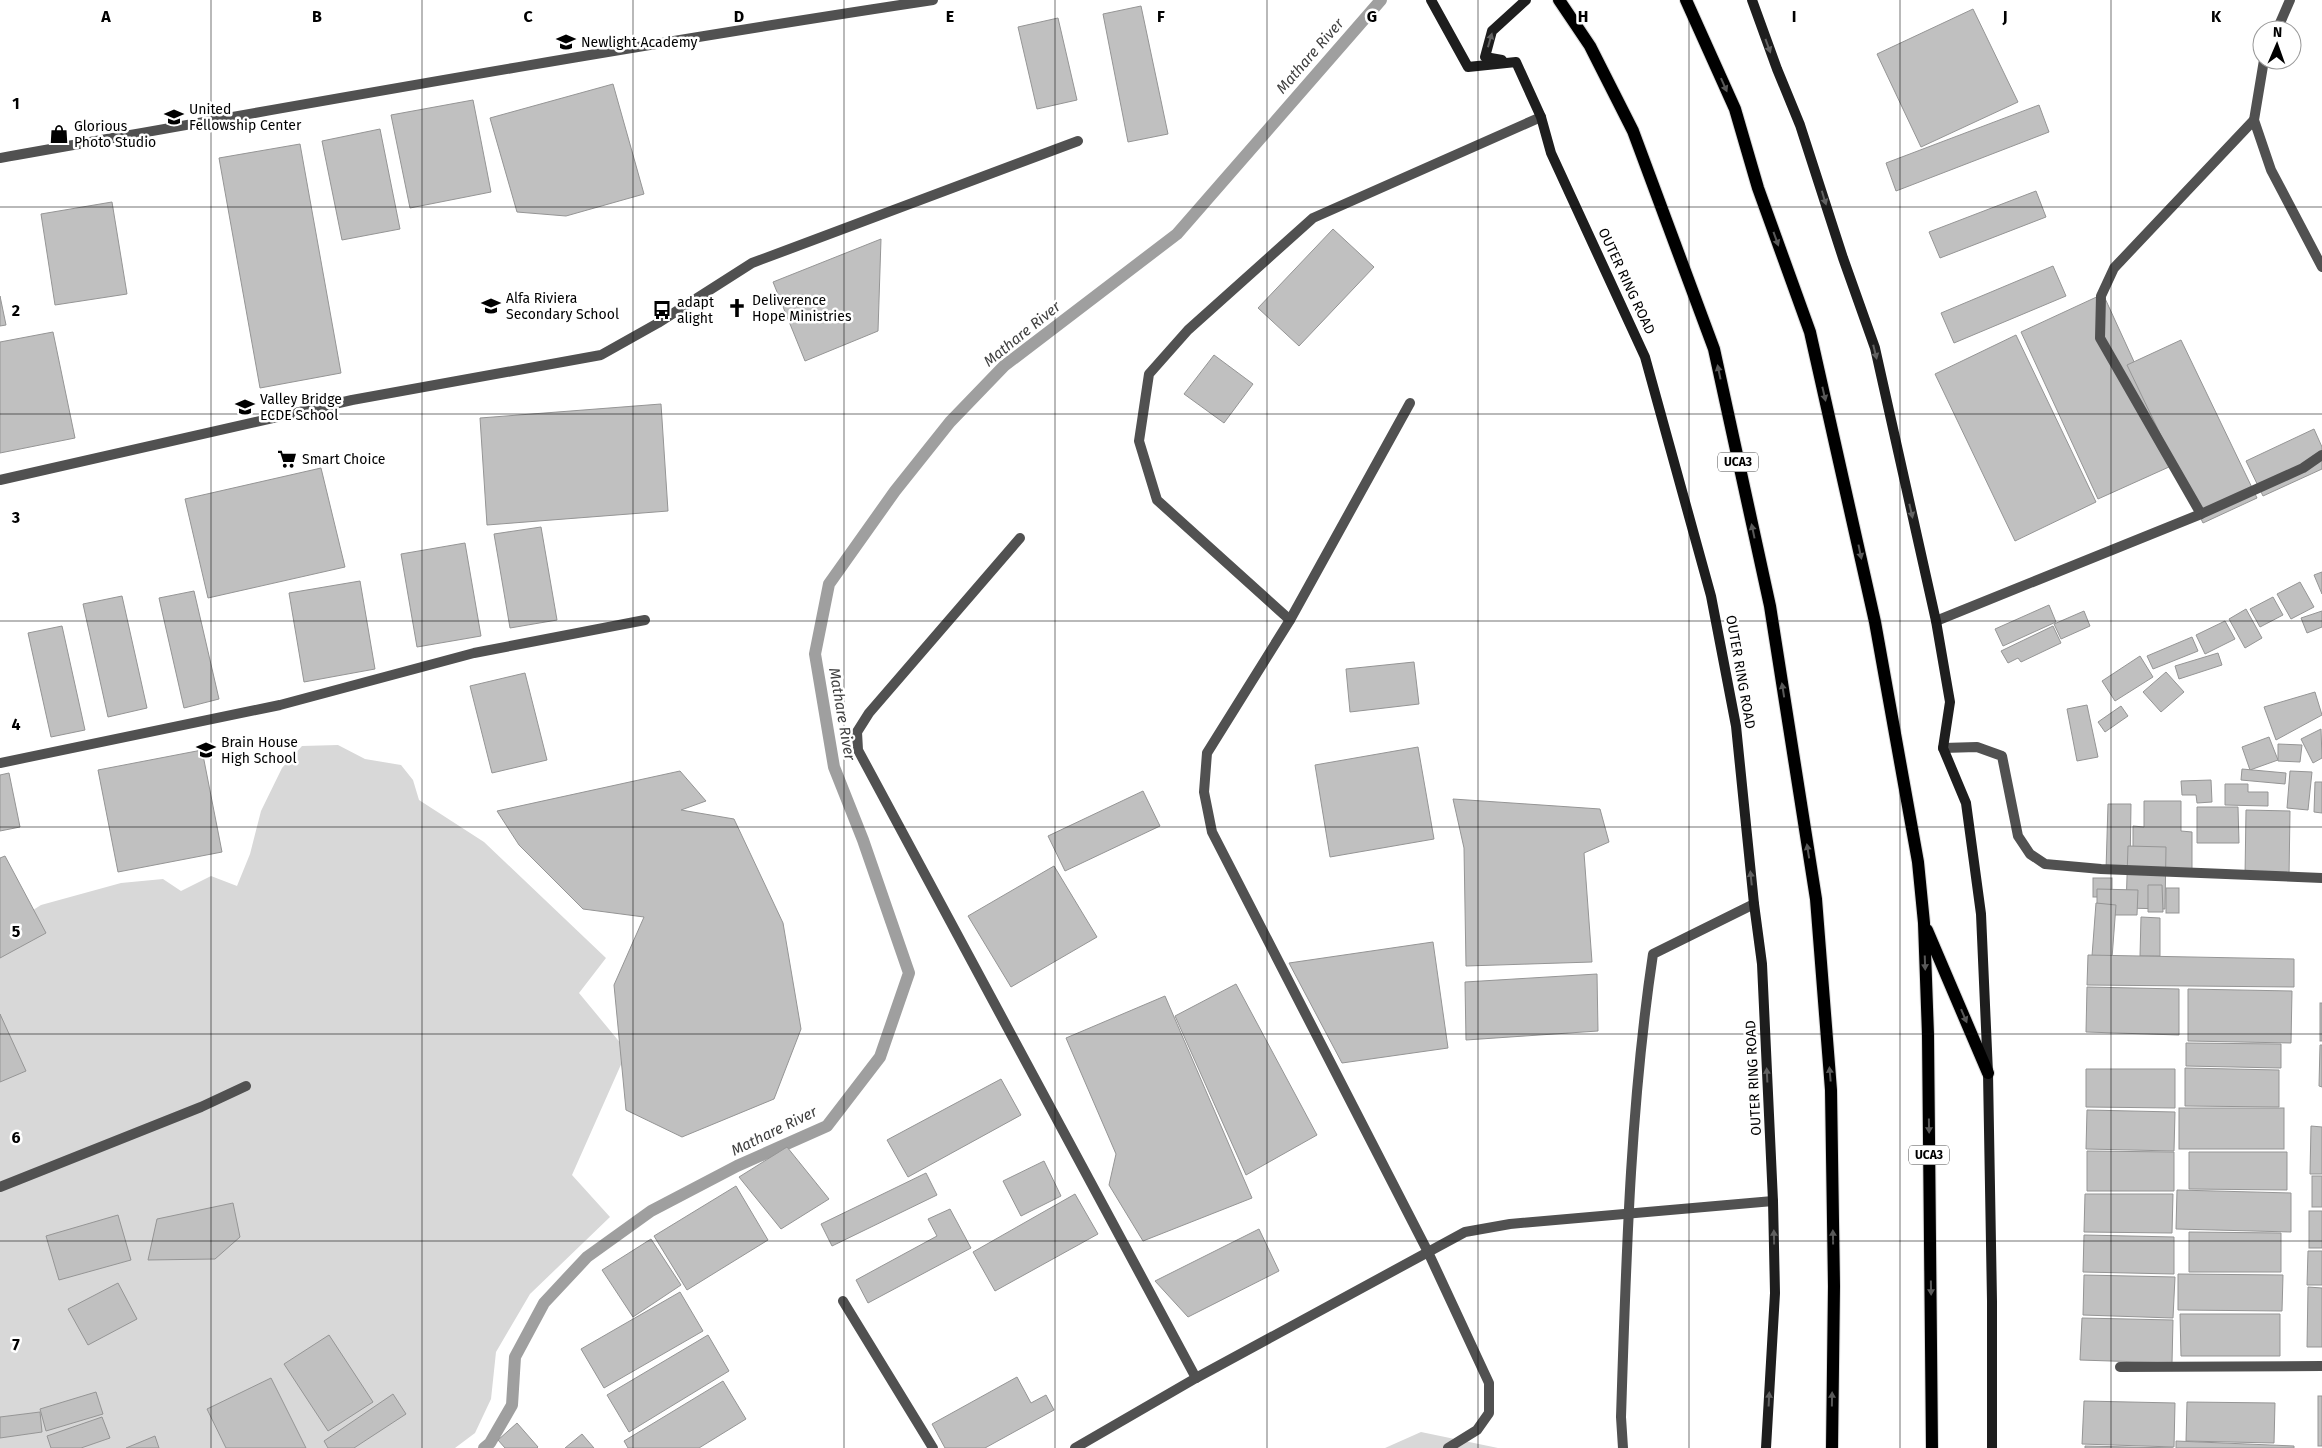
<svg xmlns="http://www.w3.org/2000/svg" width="2322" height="1448" font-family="'Fira Sans',sans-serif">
<rect width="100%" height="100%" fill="#fff"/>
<g fill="#d8d8d8">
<polygon points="338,745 365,759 401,765 413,780 419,800 484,842 606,958 579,993 627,1051 572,1175 610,1217 530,1294 496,1352 491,1399 475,1433 455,1448 0,1448 0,931 41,905 121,883 163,879 181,891 211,876 237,886 250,854 261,811 282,768 302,746"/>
<polygon points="1421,1432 1498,1448 1385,1448"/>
</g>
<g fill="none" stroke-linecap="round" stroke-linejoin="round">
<polyline stroke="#9f9f9f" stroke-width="12" points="484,1448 490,1443 512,1405 515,1357 544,1303 587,1257 651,1211 737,1166 827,1126 880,1057 909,973 863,840 834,767 815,654 829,584 895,491 950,422 1004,366 1177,234 1381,0"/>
</g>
<g fill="#c0c0c0" stroke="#959595">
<polygon points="1141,6 1168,134 1128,142 1103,14"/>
<polygon points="1973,9 2018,102 1921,147 1877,54"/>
<polygon points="1058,18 1077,100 1037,109 1018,27"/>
<polygon points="613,84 644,194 566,216 517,212 490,118"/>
<polygon points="473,100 491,192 410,208 391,115"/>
<polygon points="2039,105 2049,132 1896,191 1886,163"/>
<polygon points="380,129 400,229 342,240 322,141"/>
<polygon points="300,144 341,373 260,388 219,158"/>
<polygon points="2036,191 2046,217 1940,258 1929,232"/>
<polygon points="112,202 127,294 55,305 41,214"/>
<polygon points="1333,229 1374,267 1299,346 1258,308"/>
<polygon points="881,239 878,331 805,361 773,282"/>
<polygon points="2053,266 2066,296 1954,343 1941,313"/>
<polygon points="2103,294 2180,462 2098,499 2021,332"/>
<polygon points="0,296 6,325 0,326"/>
<polygon points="53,332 75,438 0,453 0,342"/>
<polygon points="2016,335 2096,502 2015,541 1935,374"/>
<polygon points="2181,340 2257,498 2203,523 2127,365"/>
<polygon points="1214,355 1253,384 1224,423 1184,394"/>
<polygon points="661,404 668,511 487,525 480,418"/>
<polygon points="2314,429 2322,447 2322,469 2263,496 2246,461"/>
<polygon points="321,468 345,567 208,598 185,499"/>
<polygon points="541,527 557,620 510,628 494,534"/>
<polygon points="465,543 481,636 417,647 401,554"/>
<polygon points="2322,572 2322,594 2314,575"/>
<polygon points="360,581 375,669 304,682 289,593"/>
<polygon points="2300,582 2314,607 2291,619 2277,594"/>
<polygon points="194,591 219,699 184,708 159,598"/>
<polygon points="122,596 147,708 108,717 83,604"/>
<polygon points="2273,597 2283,615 2260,627 2250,609"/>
<polygon points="2049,605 2056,622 2003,646 1995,629"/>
<polygon points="2246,609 2262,638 2245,648 2229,619"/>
<polygon points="2084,611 2090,626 2061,639 2054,624"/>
<polygon points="2322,611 2322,627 2307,633 2301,618"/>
<polygon points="2225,621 2235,639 2205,654 2196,635"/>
<polygon points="62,626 85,730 51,737 28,633"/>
<polygon points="2053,626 2061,643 2021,662 2018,658 2008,663 2001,651"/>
<polygon points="2192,637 2198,651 2153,669 2147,656"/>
<polygon points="2218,653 2222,665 2179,679 2175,666"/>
<polygon points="2140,656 2153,677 2115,701 2102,681"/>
<polygon points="1414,662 1419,704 1350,712 1346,669"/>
<polygon points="2166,672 2184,692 2161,712 2143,692"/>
<polygon points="525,673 547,760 492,773 470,686"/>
<polygon points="2315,692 2322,715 2276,740 2264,707"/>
<polygon points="2087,705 2098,757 2077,761 2067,709"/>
<polygon points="2121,706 2128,716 2105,732 2098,722"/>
<polygon points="2321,729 2322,758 2313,763 2301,739"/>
<polygon points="2269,737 2278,760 2250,770 2242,747"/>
<polygon points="2278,744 2302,745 2300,762 2278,761"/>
<polygon points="1418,747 1434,839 1330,857 1315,765"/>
<polygon points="202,750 222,852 118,872 98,770"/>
<polygon points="2242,769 2286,773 2285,784 2241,780"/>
<polygon points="680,771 706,801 681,810 734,819 783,923 801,1029 774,1099 682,1137 626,1110 614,985 644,917 583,909 519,845 497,811"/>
<polygon points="2290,771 2312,772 2308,810 2287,808"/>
<polygon points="9,773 20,827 0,831 0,775"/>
<polygon points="2211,780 2212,802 2197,803 2196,795 2182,795 2181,781"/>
<polygon points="2315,782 2322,782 2322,813 2314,812"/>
<polygon points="2225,784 2248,784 2248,792 2268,792 2268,806 2225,805"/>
<polygon points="1143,791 1160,826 1065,871 1048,836"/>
<polygon points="1453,799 1600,809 1609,842 1584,853 1592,962 1466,966 1464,848"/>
<polygon points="2144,801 2181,801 2181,831 2192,832 2192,869 2133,867 2133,826 2144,827"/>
<polygon points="2108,804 2131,804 2130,870 2106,870"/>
<polygon points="2197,807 2238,807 2239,843 2197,843"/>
<polygon points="2246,810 2290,811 2289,877 2245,877"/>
<polygon points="2128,846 2166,847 2165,909 2126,908"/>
<polygon points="5,856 46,933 0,958 0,858"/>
<polygon points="1054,866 1097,937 1011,987 968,916"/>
<rect x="2093" y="878" width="19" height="19"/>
<polygon points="2148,885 2162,885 2163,912 2148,912"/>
<rect x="2166" y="888" width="13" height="25"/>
<polygon points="2097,889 2138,890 2137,915 2097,915"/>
<polygon points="2096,903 2116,905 2112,958 2092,956"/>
<polygon points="2141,917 2160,918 2160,956 2140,956"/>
<polygon points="1433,942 1448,1048 1342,1063 1289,963"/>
<polygon points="2088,955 2294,959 2294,987 2087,985"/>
<polygon points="1597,974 1598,1031 1466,1040 1465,982"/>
<polygon points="1236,984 1317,1135 1246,1175 1175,1016"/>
<polygon points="2087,987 2179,989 2179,1035 2086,1032"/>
<polygon points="2188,989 2292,991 2291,1043 2188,1041"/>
<polygon points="1165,996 1252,1198 1143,1241 1109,1185 1116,1154 1066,1038"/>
<rect x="2320" y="1003" width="2" height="38"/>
<polygon points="0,1014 26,1071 0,1082"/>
<polygon points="2186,1043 2281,1044 2281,1068 2186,1066"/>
<polygon points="2320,1045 2322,1045 2322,1087 2319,1086"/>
<polygon points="2185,1068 2279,1070 2279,1107 2185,1106"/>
<polygon points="2086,1069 2175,1069 2175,1108 2086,1107"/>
<polygon points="1001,1079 1021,1115 908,1177 887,1140"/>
<rect x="2179" y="1108" width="105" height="41"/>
<polygon points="2087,1110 2175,1112 2174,1151 2086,1149"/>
<polygon points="2311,1126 2322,1127 2322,1174 2310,1174"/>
<polygon points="787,1147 829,1199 781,1229 739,1177"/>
<polygon points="2087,1151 2174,1152 2174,1191 2087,1191"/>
<polygon points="2189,1152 2287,1152 2287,1190 2189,1189"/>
<polygon points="1044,1161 1061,1196 1021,1216 1003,1181"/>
<polygon points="926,1173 937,1195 832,1246 821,1224"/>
<rect x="2312" y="1176" width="10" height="31"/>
<polygon points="736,1186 768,1240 687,1290 654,1236"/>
<polygon points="2177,1190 2291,1193 2291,1232 2176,1229"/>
<polygon points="1075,1194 1098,1234 995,1291 973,1252"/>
<polygon points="2085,1194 2173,1194 2172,1233 2084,1232"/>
<polygon points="233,1203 240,1237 215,1259 148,1260 157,1219"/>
<polygon points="950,1209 971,1248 868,1303 856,1280 937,1236 928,1219"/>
<rect x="2309" y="1211" width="13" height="37"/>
<polygon points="118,1215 131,1260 59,1280 46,1236"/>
<polygon points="1259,1229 1279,1271 1188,1317 1155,1281"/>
<polygon points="2189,1232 2281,1233 2281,1272 2189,1272"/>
<polygon points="2084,1235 2174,1237 2174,1274 2083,1272"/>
<polygon points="651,1239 681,1285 633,1317 602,1270"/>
<polygon points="2308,1251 2322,1251 2322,1285 2307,1285"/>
<polygon points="2178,1274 2283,1275 2282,1311 2178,1310"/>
<polygon points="2084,1275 2175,1277 2173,1318 2083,1315"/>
<polygon points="118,1283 137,1319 88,1345 68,1309"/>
<polygon points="2308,1287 2322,1288 2322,1347 2307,1347"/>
<polygon points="680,1292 703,1331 604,1388 581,1349"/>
<polygon points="2180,1314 2280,1314 2280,1356 2181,1356"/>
<polygon points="2082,1318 2173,1320 2172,1363 2080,1360"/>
<polygon points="329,1335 373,1402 328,1431 284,1364"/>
<polygon points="708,1335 729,1371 629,1432 607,1395"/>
<polygon points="1017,1377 1031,1403 1046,1395 1054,1410 985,1448 945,1448 932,1424"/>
<polygon points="271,1378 306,1448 226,1448 207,1409"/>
<polygon points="723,1381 746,1419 699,1448 628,1448 624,1441"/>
<polygon points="96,1392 103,1414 46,1431 40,1409"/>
<polygon points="393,1394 406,1414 354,1448 328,1448 324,1441"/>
<rect x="2318" y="1396" width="4" height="50"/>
<polygon points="2084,1401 2175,1403 2174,1447 2082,1444"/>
<polygon points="2187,1402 2275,1403 2274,1443 2186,1441"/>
<polygon points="40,1412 42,1432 0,1438 0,1417"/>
<polygon points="102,1417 110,1438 81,1448 51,1448 47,1436"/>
<polygon points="517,1423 538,1447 537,1448 505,1448 498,1440"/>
<polygon points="582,1434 594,1448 565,1448"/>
<polygon points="155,1436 159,1448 126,1448"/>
<polygon points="2176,1441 2294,1446 2294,1448 2176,1448"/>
<polygon points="2085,1446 2173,1448 2085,1448"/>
</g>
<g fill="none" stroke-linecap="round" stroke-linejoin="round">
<g stroke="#dbdbdb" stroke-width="14">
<g id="primary">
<polyline points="1559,0 1590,46 1633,131 1714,349 1770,606 1816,899 1831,1090 1834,1286 1832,1448"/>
<polyline points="1686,0 1735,109 1758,188 1810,332 1875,622 1918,862 1924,923 1928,1035 1932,1448"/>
<polyline points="1927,930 1988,1073"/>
</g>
</g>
<g stroke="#515151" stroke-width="10">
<polyline points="2277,30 2290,0"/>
<polyline points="2264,60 2254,120 2271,170 2322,267"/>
<polyline points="2201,514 2100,338 2101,296 2114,268 2254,120"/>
<polyline points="1290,620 1157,500 1139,441 1149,374 1188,330 1313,218 1541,117"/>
<polyline points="1936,621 2201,514 2303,468 2322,455"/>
<polyline points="1428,1252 1489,1383 1489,1413 1477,1430 1448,1448"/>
<path d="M1623,1448L1621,1417C1626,1263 1630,1107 1653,954L1754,904"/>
</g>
<g stroke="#515151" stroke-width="10">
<path d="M0,158C311,103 621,47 933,0"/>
<polyline points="1410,403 1290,620 1207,753 1204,792 1212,832 1428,1252"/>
<polyline points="0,480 352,400 601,355 658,323 752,263 1078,141"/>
<polyline points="1020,538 869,713 857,732 858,750 1196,1378"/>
<polyline points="1943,748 1977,747 2002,756 2018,836 2030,854 2045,864 2101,869 2322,878"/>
<polyline points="0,763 280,705 474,653 645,620"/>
<polyline points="0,1187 201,1107 246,1086"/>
<polyline points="843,1301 933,1448"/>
<polyline points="2120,1367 2322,1366"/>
<polyline points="1075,1448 1196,1378 1465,1232 1510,1224 1773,1201"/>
</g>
<g stroke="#1e1e1e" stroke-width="10">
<polyline points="1431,0 1468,67 1516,62 1541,117 1551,153 1645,357 1711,596 1736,726 1754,904 1762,964 1773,1201 1775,1293 1766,1448"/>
<polyline points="1752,0 1777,69 1800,125 1843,258 1875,348 1936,621 1950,702 1943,748 1966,803 1981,914 1988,1073 1992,1301 1992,1448"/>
<polyline points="1502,60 1485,57 1492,31 1526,0"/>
</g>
<use href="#primary" stroke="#000" stroke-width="12"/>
</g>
<defs><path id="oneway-solid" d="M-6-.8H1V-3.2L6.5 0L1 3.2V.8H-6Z" transform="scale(1.25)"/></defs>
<g fill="#626262">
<use href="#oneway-solid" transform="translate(1490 40) rotate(-74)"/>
<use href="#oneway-solid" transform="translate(1768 46) rotate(70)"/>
<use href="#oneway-solid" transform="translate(1824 198) rotate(73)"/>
<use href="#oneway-solid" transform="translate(1875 352) rotate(76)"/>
<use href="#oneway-solid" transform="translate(1911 511) rotate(77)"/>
<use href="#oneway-solid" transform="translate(1751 878) rotate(-96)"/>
<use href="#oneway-solid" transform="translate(1767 1075) rotate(-93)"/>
<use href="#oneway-solid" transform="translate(1774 1237) rotate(-91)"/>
<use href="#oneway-solid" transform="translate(1769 1399) rotate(-87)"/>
</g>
<g fill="#595959">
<use href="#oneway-solid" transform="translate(1724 85) rotate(66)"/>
<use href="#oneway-solid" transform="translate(1776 239) rotate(70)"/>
<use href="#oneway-solid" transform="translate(1719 372) rotate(-102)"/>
<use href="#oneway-solid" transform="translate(1824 394) rotate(77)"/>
<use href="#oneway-solid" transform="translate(1753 531) rotate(-102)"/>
<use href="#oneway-solid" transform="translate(1860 552) rotate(78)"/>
<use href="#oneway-solid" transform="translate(1783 690) rotate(-99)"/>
<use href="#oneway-solid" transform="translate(1808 851) rotate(-99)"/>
<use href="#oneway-solid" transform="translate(1925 963) rotate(88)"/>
<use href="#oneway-solid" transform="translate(1964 1016) rotate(67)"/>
<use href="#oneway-solid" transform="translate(1830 1074) rotate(-95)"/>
<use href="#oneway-solid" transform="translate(1929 1126) rotate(89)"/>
<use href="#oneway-solid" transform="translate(1833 1237) rotate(-91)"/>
<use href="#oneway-solid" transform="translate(1931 1288) rotate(89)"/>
<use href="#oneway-solid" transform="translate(1832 1399) rotate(-89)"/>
</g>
<path fill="none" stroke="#000" stroke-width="1" stroke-opacity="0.55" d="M211,0V1448M422,0V1448M633,0V1448M844,0V1448M1055,0V1448M1267,0V1448M1478,0V1448M1689,0V1448M1900,0V1448M2111,0V1448M0,207H2322M0,414H2322M0,621H2322M0,827H2322M0,1034H2322M0,1241H2322"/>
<defs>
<g id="school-bare" transform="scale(1.5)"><path d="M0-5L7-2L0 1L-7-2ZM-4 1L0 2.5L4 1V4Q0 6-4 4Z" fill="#000" stroke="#fff" stroke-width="2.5" paint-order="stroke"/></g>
<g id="shop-bare" transform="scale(1.5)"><path d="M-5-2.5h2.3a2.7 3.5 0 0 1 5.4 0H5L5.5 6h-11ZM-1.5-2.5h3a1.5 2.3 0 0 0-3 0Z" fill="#000" stroke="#fff" stroke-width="2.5" paint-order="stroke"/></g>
<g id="church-bare" transform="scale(1.5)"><path d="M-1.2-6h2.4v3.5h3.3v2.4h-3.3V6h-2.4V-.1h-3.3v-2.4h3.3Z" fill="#000" stroke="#fff" stroke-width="2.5" paint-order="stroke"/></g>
<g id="bus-bare" transform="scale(1.5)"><path d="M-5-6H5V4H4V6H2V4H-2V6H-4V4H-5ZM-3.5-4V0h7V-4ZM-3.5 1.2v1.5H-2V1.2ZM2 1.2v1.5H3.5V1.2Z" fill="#000" stroke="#fff" stroke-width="2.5" paint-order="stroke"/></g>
<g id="supermarket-bare" transform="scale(1.5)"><path d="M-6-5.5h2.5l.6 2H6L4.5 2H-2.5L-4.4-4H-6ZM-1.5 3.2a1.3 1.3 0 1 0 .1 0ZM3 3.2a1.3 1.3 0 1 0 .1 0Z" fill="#000" stroke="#fff" stroke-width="2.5" paint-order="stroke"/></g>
</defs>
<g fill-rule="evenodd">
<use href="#school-bare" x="566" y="42"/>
<use href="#school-bare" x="174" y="117"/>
<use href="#shop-bare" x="59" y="134"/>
<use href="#school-bare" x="491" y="306"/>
<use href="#church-bare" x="737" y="308"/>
<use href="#bus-bare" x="662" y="310"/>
<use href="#school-bare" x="245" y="407"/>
<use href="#supermarket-bare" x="287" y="459"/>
<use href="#school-bare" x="206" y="750"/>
</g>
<g text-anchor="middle" stroke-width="5" stroke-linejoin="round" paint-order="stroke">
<g fill="#fff" stroke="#4c4c4c" stroke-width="1">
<rect x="1718" y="452.5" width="40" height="19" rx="4"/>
<rect x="1909" y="1145.5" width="40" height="19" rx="4"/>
</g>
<g font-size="12" font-weight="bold" fill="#000">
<text x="1738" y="466">UCA3</text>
<text x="1929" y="1159">UCA3</text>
</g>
<g font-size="14" fill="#000" stroke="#fff" text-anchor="start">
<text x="581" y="47">Newlight Academy</text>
<text x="189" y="114">United<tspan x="189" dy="16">Fellowship Center</tspan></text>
<text x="74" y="131">Glorious<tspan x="74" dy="16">Photo Studio</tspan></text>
<text x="506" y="303">Alfa Riviera<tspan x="506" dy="16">Secondary School</tspan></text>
<text x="752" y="305">Deliverence<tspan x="752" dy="16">Hope Ministries</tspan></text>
<text x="677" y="307">adapt<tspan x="677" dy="16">alight</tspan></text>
<text x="260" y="404">Valley Bridge<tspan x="260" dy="16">ECDE School</tspan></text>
<text x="302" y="464">Smart Choice</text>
<text x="221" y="747">Brain House<tspan x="221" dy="16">High School</tspan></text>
</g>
<g font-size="14" fill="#000" stroke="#fff">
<text transform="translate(1627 281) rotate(65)" y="5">OUTER RING ROAD</text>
<text transform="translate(1741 672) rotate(80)" y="5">OUTER RING ROAD</text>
<text transform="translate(1753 1078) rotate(-93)" y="5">OUTER RING ROAD</text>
</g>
<g font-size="15" font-style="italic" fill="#404040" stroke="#fff">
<text transform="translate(1310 56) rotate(-49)" y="5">Mathare River</text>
<text transform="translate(1022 334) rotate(-39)" y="5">Mathare River</text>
<text transform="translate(842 714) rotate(80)" y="5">Mathare River</text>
<text transform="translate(774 1131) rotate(-26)" y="5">Mathare River</text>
</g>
</g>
<g font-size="16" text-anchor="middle" font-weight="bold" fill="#000" stroke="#fff" stroke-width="5" stroke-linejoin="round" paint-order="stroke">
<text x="106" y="22">A</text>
<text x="317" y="22">B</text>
<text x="528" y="22">C</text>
<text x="739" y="22">D</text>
<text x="950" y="22">E</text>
<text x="1161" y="22">F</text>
<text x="1372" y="22">G</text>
<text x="1583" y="22">H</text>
<text x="1794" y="22">I</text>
<text x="2005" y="22">J</text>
<text x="2216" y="22">K</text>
<text x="16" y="109">1</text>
<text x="16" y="316">2</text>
<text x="16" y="523">3</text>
<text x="16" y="730">4</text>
<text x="16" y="937">5</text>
<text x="16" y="1143">6</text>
<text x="16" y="1350">7</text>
</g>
<g transform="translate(2277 45) rotate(2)"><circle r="24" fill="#ffffff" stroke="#999999"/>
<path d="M0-4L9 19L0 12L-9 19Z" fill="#000000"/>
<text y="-8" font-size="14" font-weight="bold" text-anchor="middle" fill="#000000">N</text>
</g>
</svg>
